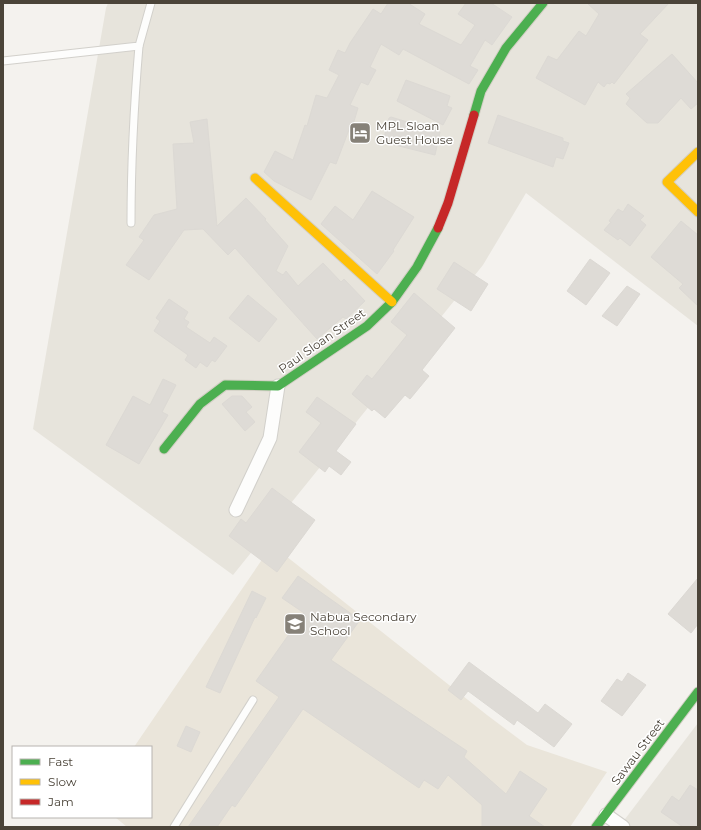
<svg xmlns="http://www.w3.org/2000/svg" width="701" height="830" font-family="Montserrat,sans-serif">
<rect width="100%" height="100%" fill="#f4f2ee"/>
<g fill="#e7e4dc">
<polygon points="108,3 698,3 698,326 526,193 483,265 233,575 33,429 106,8"/>
<polygon points="698,723 698,827 619,827"/>
</g>
<polygon fill="#eae5da" points="272,545 487,715 527,745 607,772 570,827 127,827 115,817 151,817 151,747 134,747"/>
<g fill="#dedbd6" stroke="#dcd9d4">
<polygon points="388,3 408,3 425,14 419,24 461,45 475,25 458,14 466,3 491,3 512,17 492,45 485,40 470,66 478,70 469,84 403,49 399,55 381,44 370,67 376,70 368,85 361,82 350,105 358,108 352,128 350,127 336,164 330,162 311,200 274,181 264,172 275,151 293,160 305,125 307,126 316,95 327,98 339,75 329,70 338,50 345,53 350,43 373,9 381,14"/>
<polygon points="587,3 669,3 640,34 648,40 614,84 612,82 610,84 607,83 604,87 598,82 585,105 536,78 548,56 557,60 579,31 586,36 599,14"/>
<polygon points="672,54 698,83 698,103 691,109 681,98 658,123 647,123 626,104 630,98 626,94"/>
<polygon points="406,80 450,96 447,106 452,108 443,125 397,101"/>
<polygon points="498,115 563,138 563,141 569,143 563,159 556,157 553,167 488,143"/>
<polygon points="391,117 440,132 435,155 383,142 389,118"/>
<polygon points="207,119 217,226 246,198 266,219 265,220 288,246 276,271 283,275 286,271 298,286 323,263 341,282 344,279 365,301 346,319 343,317 317,339 235,248 228,255 203,229 184,230 149,280 126,265 144,240 139,237 154,215 177,209 173,144 194,143 190,122"/>
<polygon points="372,191 414,217 393,250 394,251 377,274 321,224 335,206 353,220"/>
<polygon points="628,204 644,216 640,220 646,225 630,246 620,238 618,240 604,230 611,222 609,221 618,209 623,212"/>
<polygon points="681,221 698,235 698,306 679,288 683,284 651,257"/>
<polygon points="590,259 610,273 586,305 567,291"/>
<polygon points="454,262 488,284 471,311 437,289"/>
<polygon points="627,286 640,294 617,326 602,316"/>
<polygon points="414,293 455,328 422,370 429,376 410,399 405,395 385,418 374,409 372,411 352,394 367,375 372,379 407,335 391,322"/>
<polygon points="248,295 277,319 259,342 229,318"/>
<polygon points="169,299 188,312 184,319 189,322 186,327 210,343 214,337 227,346 215,362 212,360 207,367 200,362 196,368 185,360 188,355 154,331 160,321 156,318"/>
<polygon points="163,379 176,385 162,412 168,415 139,464 106,445 133,396 150,405"/>
<polygon points="232,396 242,396 252,407 246,412 255,422 245,431 222,404"/>
<polygon points="317,397 356,424 336,451 351,462 341,475 329,466 325,472 299,452 321,423 306,412"/>
<polygon points="272,488 315,520 277,572 229,536 241,519 246,523"/>
<polygon points="298,576 360,620 331,660 467,751 464,757 506,794 520,771 547,789 529,816 545,827 482,827 482,805 448,775 438,789 424,780 419,788 303,709 235,807 232,805 217,827 188,827 279,697 256,681 304,613 282,598"/>
<polygon points="698,578 698,624 691,633 668,614"/>
<polygon points="252,591 266,598 256,618 255,617 220,693 206,687"/>
<polygon points="469,662 538,713 545,704 572,724 554,747 517,720 514,725 468,691 461,700 448,690"/>
<polygon points="628,673 646,685 622,716 601,701 617,679 622,682"/>
<polygon points="186,726 200,732 191,752 177,746"/>
<polygon points="690,785 698,790 698,827 683,827 661,812 672,796 679,801"/>
</g>
<g fill="none" stroke-linecap="round" stroke-linejoin="round">
<g stroke="#d2d0cb" stroke-width="9">
<g id="lane">
<polyline points="3,61 139,46 151,3"/>
<path d="M131,223C131,163 134,105 139,46"/>
<polyline points="174,827 253,700"/>
</g>
</g>
<g stroke="#d2d0cb" stroke-width="15">
<g id="street">
<polyline points="236,510 270,438 278,386"/>
<polyline points="606,815 623,827"/>
</g>
</g>
<g stroke="#d3cfc5" stroke-width="11">
<g id="fast">
<polyline points="474,115 481,91 506,48 543,3"/>
<polyline points="164,449 200,404 225,385 278,386 367,326 392,302 417,267 438,228"/>
<polyline points="596,827 698,692"/>
</g>
</g>
<g stroke="#d3cfc5" stroke-width="11">
<g id="slow">
<polyline points="698,152 667,182 698,212"/>
<polyline points="255,178 392,302"/>
</g>
</g>
<g stroke="#d3cfc5" stroke-width="11">
<polyline id="jam" points="438,228 448,203 474,115"/>
</g>
<use href="#lane" stroke="#fdfdfc" stroke-width="7"/>
<use href="#street" stroke="#fdfdfc" stroke-width="13"/>
<use href="#fast" stroke="#4caf50" stroke-width="9"/>
<use href="#slow" stroke="#ffc107" stroke-width="9"/>
<use href="#jam" stroke="#c62828" stroke-width="9"/>
</g>
<defs>
<g id="hotel-square" transform="scale(1.15)"><rect x="-9" y="-9" width="18" height="18" rx="4" fill="#868178" stroke="#fff"/><path d="M-6-4.5h1.5V1H6V5H4.5V3h-9V5H-6ZM-4 0a1.8 1.8 0 1 1 3.6 0ZM.5 0V-2.5h3Q6-2.5 6 0Z" fill="#fff"/></g>
<g id="school-square" transform="scale(1.15)"><rect x="-9" y="-9" width="18" height="18" rx="4" fill="#868178" stroke="#fff"/><path d="M0-5L7-2L0 1L-7-2ZM-4 1L0 2.5L4 1V4Q0 6-4 4Z" fill="#fff"/></g>
</defs>
<g fill-rule="evenodd">
<use href="#hotel-square" x="360" y="133"/>
<use href="#school-square" x="295" y="624"/>
</g>
<g text-anchor="middle" stroke-width="3" stroke-linejoin="round" paint-order="stroke">
<g font-size="12" fill="#4b4439" stroke="#fff" text-anchor="start">
<text x="376" y="130">MPL Sloan<tspan x="376" dy="14">Guest House</tspan></text>
<text x="310" y="621">Nabua Secondary<tspan x="310" dy="14">School</tspan></text>
</g>
<g font-size="12" fill="#4b4439" stroke="#fff">
<text transform="translate(322 341) rotate(-35)" y="4">Paul Sloan Street</text>
<text transform="translate(638 752) rotate(-53)" y="4">Sawau Street</text>
</g>
</g>
<rect width="701" height="830" fill="none" stroke="#4b4439" stroke-width="8"/>
<rect x="12" y="746" width="140" height="72" fill="#ffffff" stroke="#b7b4b0"/>
<rect x="20" y="759" width="20" height="6" fill="#4caf50" stroke="#b7b4b0"/>
<text x="48" y="766" font-size="12" fill="#4b4439">Fast</text>
<rect x="20" y="779" width="20" height="6" fill="#ffc107" stroke="#b7b4b0"/>
<text x="48" y="786" font-size="12" fill="#4b4439">Slow</text>
<rect x="20" y="799" width="20" height="6" fill="#c62828" stroke="#b7b4b0"/>
<text x="48" y="806" font-size="12" fill="#4b4439">Jam</text>
</svg>
